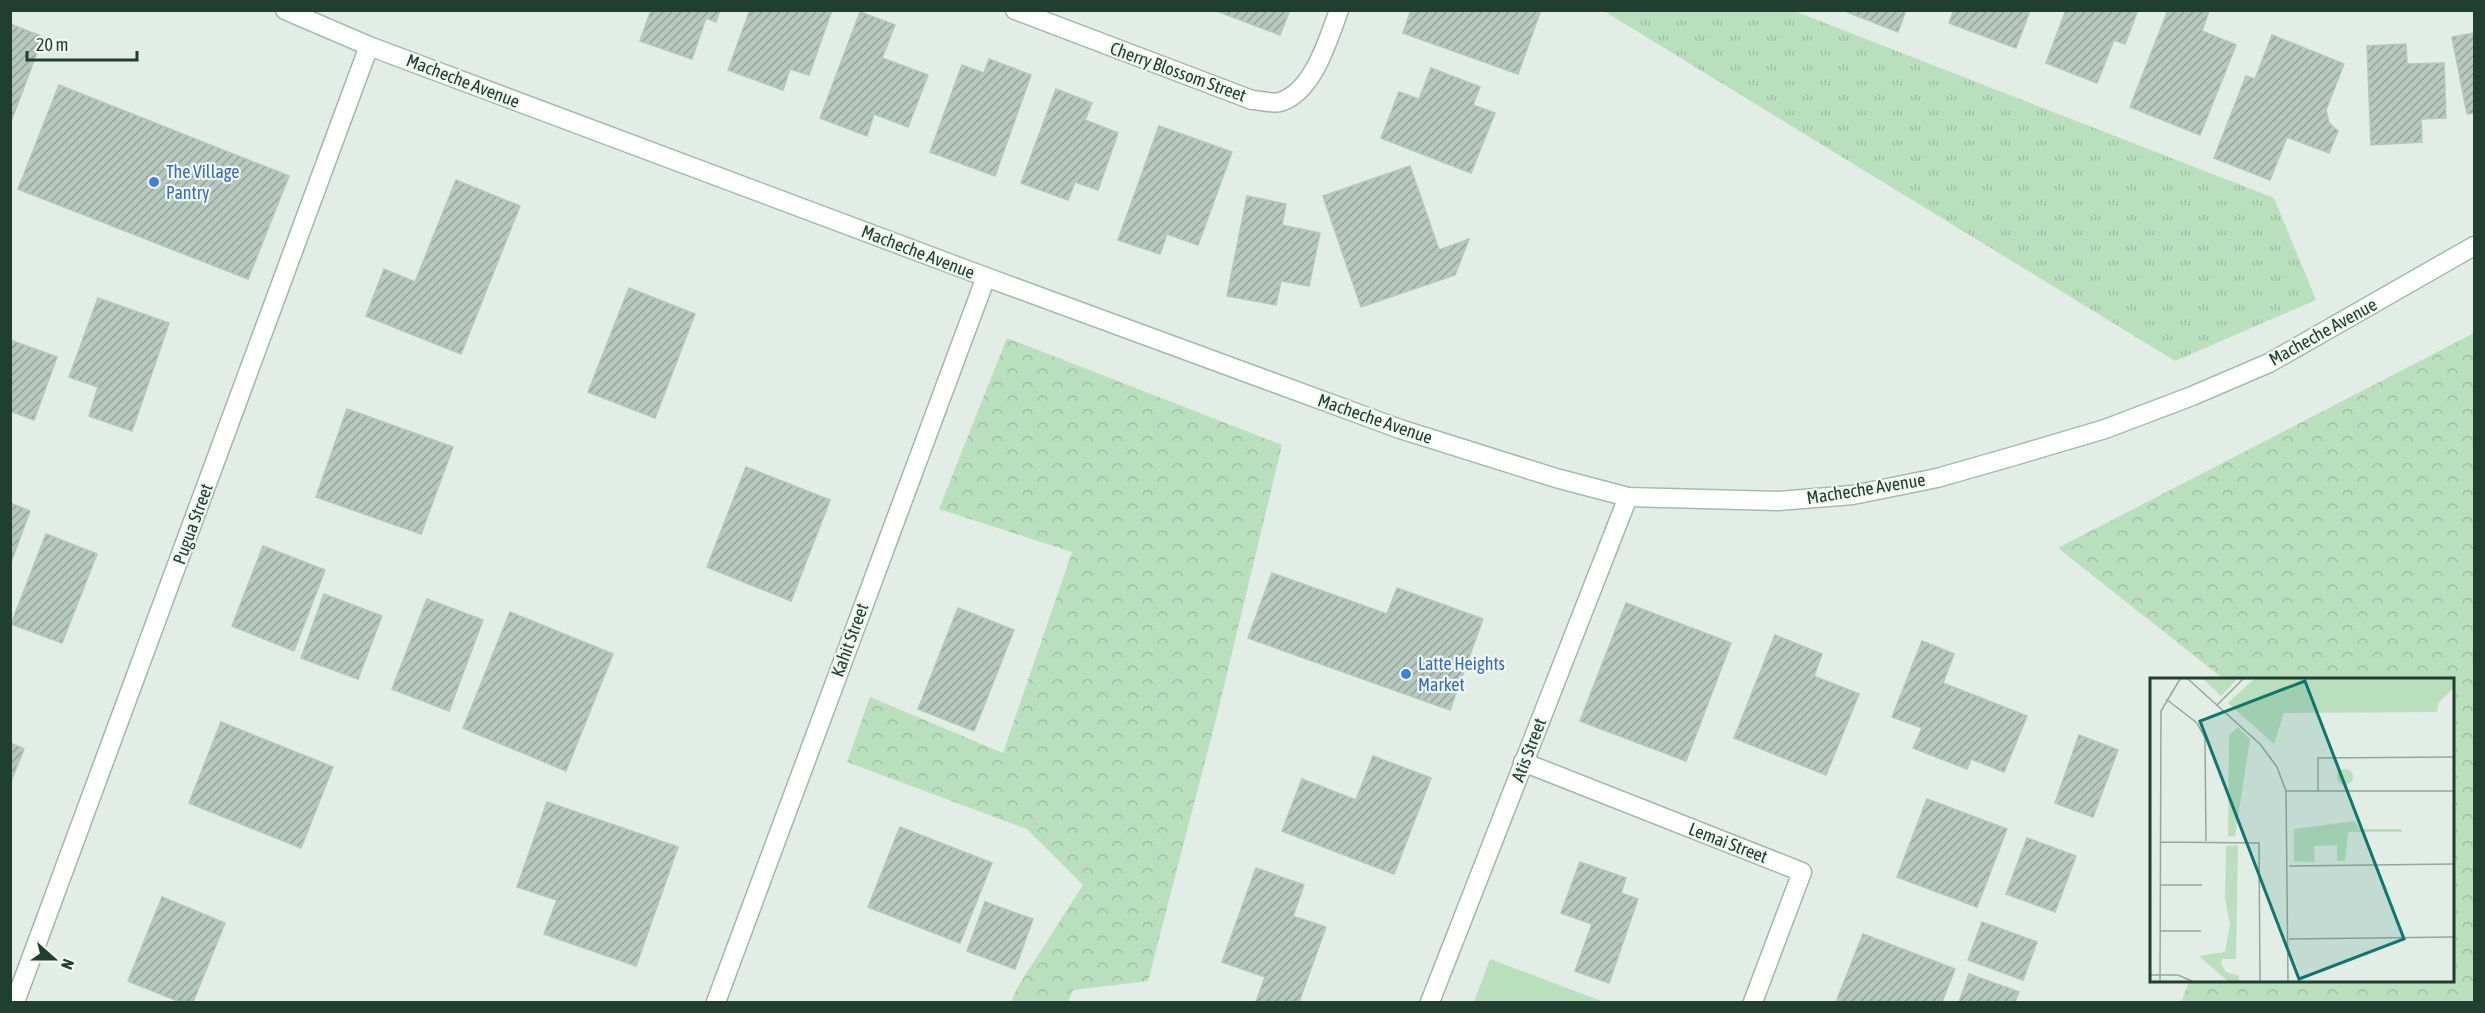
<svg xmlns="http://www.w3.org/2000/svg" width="2485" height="1013" font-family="'Asap Condensed',sans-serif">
<defs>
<pattern id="grass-tufts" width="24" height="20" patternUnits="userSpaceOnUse" patternTransform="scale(1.5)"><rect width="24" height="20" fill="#b9dfbc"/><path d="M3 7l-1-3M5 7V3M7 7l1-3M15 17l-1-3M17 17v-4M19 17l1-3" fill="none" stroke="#9fc0a2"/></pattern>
<pattern id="forest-crowns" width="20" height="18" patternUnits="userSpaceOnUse" patternTransform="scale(1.5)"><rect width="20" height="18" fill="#b9dfbc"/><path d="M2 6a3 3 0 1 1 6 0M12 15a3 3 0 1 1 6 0" fill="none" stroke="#9fc0a2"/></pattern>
<pattern id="building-hatch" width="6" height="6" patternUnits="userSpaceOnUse" patternTransform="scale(1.5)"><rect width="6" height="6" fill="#b7c8be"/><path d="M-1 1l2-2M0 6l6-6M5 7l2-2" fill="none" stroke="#94a49b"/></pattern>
</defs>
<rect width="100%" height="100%" fill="#e2ede5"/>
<polygon fill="url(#grass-tufts)" points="1604,11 1794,11 2274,198 2316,300 2175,361"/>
<g fill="url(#forest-crowns)">
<polygon points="2474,333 2474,1002 2181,1002 2189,982 2454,982 2454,680 2225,680 2058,548"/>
<polygon points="1007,338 1282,445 1217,715 1148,981 1073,990 1068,1002 1011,1002 1017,988 1083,885 1027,829 847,762 870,697 1003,753 1072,552 939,509"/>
</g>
<polygon fill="#b9dfbc" points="1490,959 1604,1002 1474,1002"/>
<g fill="url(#building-hatch)" stroke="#b4c7bb" stroke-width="1.5">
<polygon points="651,10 720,10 716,22 706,18 692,59 640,41"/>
<polygon points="750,10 832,10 809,75 790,69 783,90 728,70"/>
<polygon points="1214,10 1290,10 1280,35"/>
<polygon points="1411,10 1541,10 1518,74 1403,33"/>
<polygon points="1842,10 1906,10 1898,32"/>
<polygon points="1954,10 2030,10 2016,48 1949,23"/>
<polygon points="2066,10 2138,10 2125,44 2114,40 2097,83 2046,63"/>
<polygon points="2168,10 2209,11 2202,31 2236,45 2200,135 2130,107"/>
<polygon points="860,12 895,25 882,58 928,75 908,127 874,114 867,136 820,118"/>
<polygon points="10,24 43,37 10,124"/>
<polygon points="2474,33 2474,113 2467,114 2452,37"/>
<polygon points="2272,35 2344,64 2326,110 2329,123 2338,131 2329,153 2287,137 2270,180 2214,158 2246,76 2255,79"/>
<polygon points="2406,44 2407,64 2444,63 2446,118 2421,119 2422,142 2371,145 2367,46"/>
<polygon points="989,59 1031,75 995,176 930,152 962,65 984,73"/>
<polygon points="1431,68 1480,87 1473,105 1495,113 1471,173 1381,138 1399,92 1419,99"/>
<polygon points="59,85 289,176 248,279 18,189"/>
<polygon points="1056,89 1092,103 1085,120 1118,133 1098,190 1075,182 1068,200 1021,183"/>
<polygon points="1159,126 1232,152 1198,245 1167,234 1160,254 1118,240"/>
<polygon points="1410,166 1439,250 1469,239 1455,275 1361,307 1323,196"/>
<polygon points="456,180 520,206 461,354 366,316 384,269 415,282"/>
<polygon points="1247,196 1286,204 1282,225 1320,233 1309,286 1281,281 1276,305 1227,296"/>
<polygon points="629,288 695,314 655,418 588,392"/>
<polygon points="98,298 169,323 132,431 89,416 98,387 69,377"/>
<polygon points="10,340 57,357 34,420 10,411"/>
<polygon points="347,409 453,447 421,534 316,497"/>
<polygon points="746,467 830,500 791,601 707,567"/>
<polygon points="10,503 30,511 10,565"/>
<polygon points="46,534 97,554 62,643 11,624"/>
<polygon points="263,546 325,570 294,651 232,626"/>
<polygon points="1272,573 1387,614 1397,588 1483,619 1450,710 1248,638"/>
<polygon points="324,594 382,616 358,679 301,658"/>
<polygon points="427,599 483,620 449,711 392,689"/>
<polygon points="1626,603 1731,643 1686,761 1580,721"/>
<polygon points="958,608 1014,630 974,731 918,709"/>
<polygon points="510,612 613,654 566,771 463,728"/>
<polygon points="1775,635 1822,654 1814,676 1859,694 1826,775 1734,738"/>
<polygon points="1922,641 1954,654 1943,683 2027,716 2004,772 1971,759 1967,769 1913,748 1922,728 1892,717"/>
<polygon points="221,722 333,767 301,848 189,803"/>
<polygon points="2079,735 2118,750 2093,817 2055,803"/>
<polygon points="10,743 24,749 10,784"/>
<polygon points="1373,756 1431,778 1394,874 1282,831 1302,779 1356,800"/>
<polygon points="1927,799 2007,829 1977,907 1897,877"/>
<polygon points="547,802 678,847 636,966 544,934 557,900 517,887"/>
<polygon points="900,827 992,863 960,943 868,907"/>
<polygon points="2027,838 2076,856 2055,912 2006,894"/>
<polygon points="1580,862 1626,878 1621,893 1638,899 1609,983 1575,971 1592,924 1561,913"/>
<polygon points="1256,868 1304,885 1293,916 1326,927 1299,1002 1256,1002 1265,977 1222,962"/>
<polygon points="162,897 225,923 193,1002 180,1002 128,981"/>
<polygon points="985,902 1033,919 1015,969 967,951"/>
<polygon points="1982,922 2037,942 2023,980 1968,960"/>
<polygon points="1863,934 1955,969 1942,1002 1836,1002"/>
<polygon points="1969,974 2019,992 2015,1002 1959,1002"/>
</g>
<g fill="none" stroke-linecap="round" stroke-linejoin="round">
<g stroke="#a4b5ab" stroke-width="21">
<g id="minor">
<path d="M1015,10L1252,100C1259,100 1272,104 1280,102C1313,92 1328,40 1339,10"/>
<polyline points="1523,762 1802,872 1753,1002"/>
<polyline points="15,1002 369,46"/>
<polyline points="716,1002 986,277"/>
<polyline points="1430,1002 1628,497"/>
</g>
</g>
<g stroke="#a2bcae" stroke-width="21">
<polyline id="secondary" points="285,10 369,46 986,277 1400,429 1556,478 1628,497 1778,501 1853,495 1937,478 2014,456 2105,429 2192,396 2269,363 2474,246"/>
</g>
<use href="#minor" stroke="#fff" stroke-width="18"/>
<use href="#secondary" stroke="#fff" stroke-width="18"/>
</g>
<g fill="#3f7fe0" stroke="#f2f9f4" stroke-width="2">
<circle cx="154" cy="182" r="6"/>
<circle cx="1406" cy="674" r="6"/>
</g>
<g text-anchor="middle" stroke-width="4.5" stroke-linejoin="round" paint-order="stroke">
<g font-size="18" fill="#213f30" stroke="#f2f9f4">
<text transform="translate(1178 72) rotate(20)" y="6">Cherry Blossom Street</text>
<text transform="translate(463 81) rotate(21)" y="6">Macheche Avenue</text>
<text transform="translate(918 252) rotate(21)" y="6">Macheche Avenue</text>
<text transform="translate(2323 332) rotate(-29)" y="6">Macheche Avenue</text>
<text transform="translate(1375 419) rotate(19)" y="6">Macheche Avenue</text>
<text transform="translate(1866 489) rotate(-9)" y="6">Macheche Avenue</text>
<text transform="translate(193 524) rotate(-70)" y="6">Pugua Street</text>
<text transform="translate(850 640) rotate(-70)" y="6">Kahit Street</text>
<text transform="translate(1529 750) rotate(-69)" y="6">Atis Street</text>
<text transform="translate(1728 843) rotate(21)" y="6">Lemai Street</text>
</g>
<g font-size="18" fill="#366cbe" stroke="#f2f9f4" text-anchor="start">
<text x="166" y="178">The Village<tspan x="166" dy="21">Pantry</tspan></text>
<text x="1418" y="670">Latte Heights<tspan x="1418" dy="21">Market</tspan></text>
</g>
</g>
<g transform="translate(2150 678)">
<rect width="304" height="304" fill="#e2ede5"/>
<path d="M88,49L100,61L85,159L78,158L79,57Z" fill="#b9dfbc"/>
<path d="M53,1H87L71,18ZM104,1H304L305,9L289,24L287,34L134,35L124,66L78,25ZM205,143L209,151H252V154H198L195,183H187V167L164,168L165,184L144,183V151ZM88,167L86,281H72L71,286L76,294L89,298V304H79L49,278L75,274L80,247L75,219L76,168Z" fill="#b9dfbc"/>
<path d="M187 99a8 8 0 1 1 16 0a8 8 0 1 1-16 0Z" fill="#b9dfbc"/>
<path fill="none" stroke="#95a79d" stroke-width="1.5" d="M38,1L110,66L127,89L136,113L138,304M16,21L47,45L55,60L56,163M67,27L93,1M136,113H305M168,113V80L305,79M11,164L109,165L110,304M139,188L305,186M10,207H52M10,253H51M139,261L305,259M0,297H28L44,304M10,304L11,33L30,1"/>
<path fill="#0f766e" fill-opacity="0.15" stroke="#0f766e" stroke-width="3" d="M155,3L254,261L149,301L50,43Z"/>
<rect width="304" height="304" fill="none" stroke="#213f30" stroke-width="3"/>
</g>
<rect width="2485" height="1013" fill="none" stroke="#213f30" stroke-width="24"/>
<g transform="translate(54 959) rotate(111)" stroke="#f2f9f4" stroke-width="4.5" paint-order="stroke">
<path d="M0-4.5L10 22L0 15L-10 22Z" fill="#213f30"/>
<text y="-9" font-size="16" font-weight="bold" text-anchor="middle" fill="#213f30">N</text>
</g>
<path d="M27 51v9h110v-9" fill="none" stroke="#213f30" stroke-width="3"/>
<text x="36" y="51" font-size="18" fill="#213f30" stroke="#f2f9f4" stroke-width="4.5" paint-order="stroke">20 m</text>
</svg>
